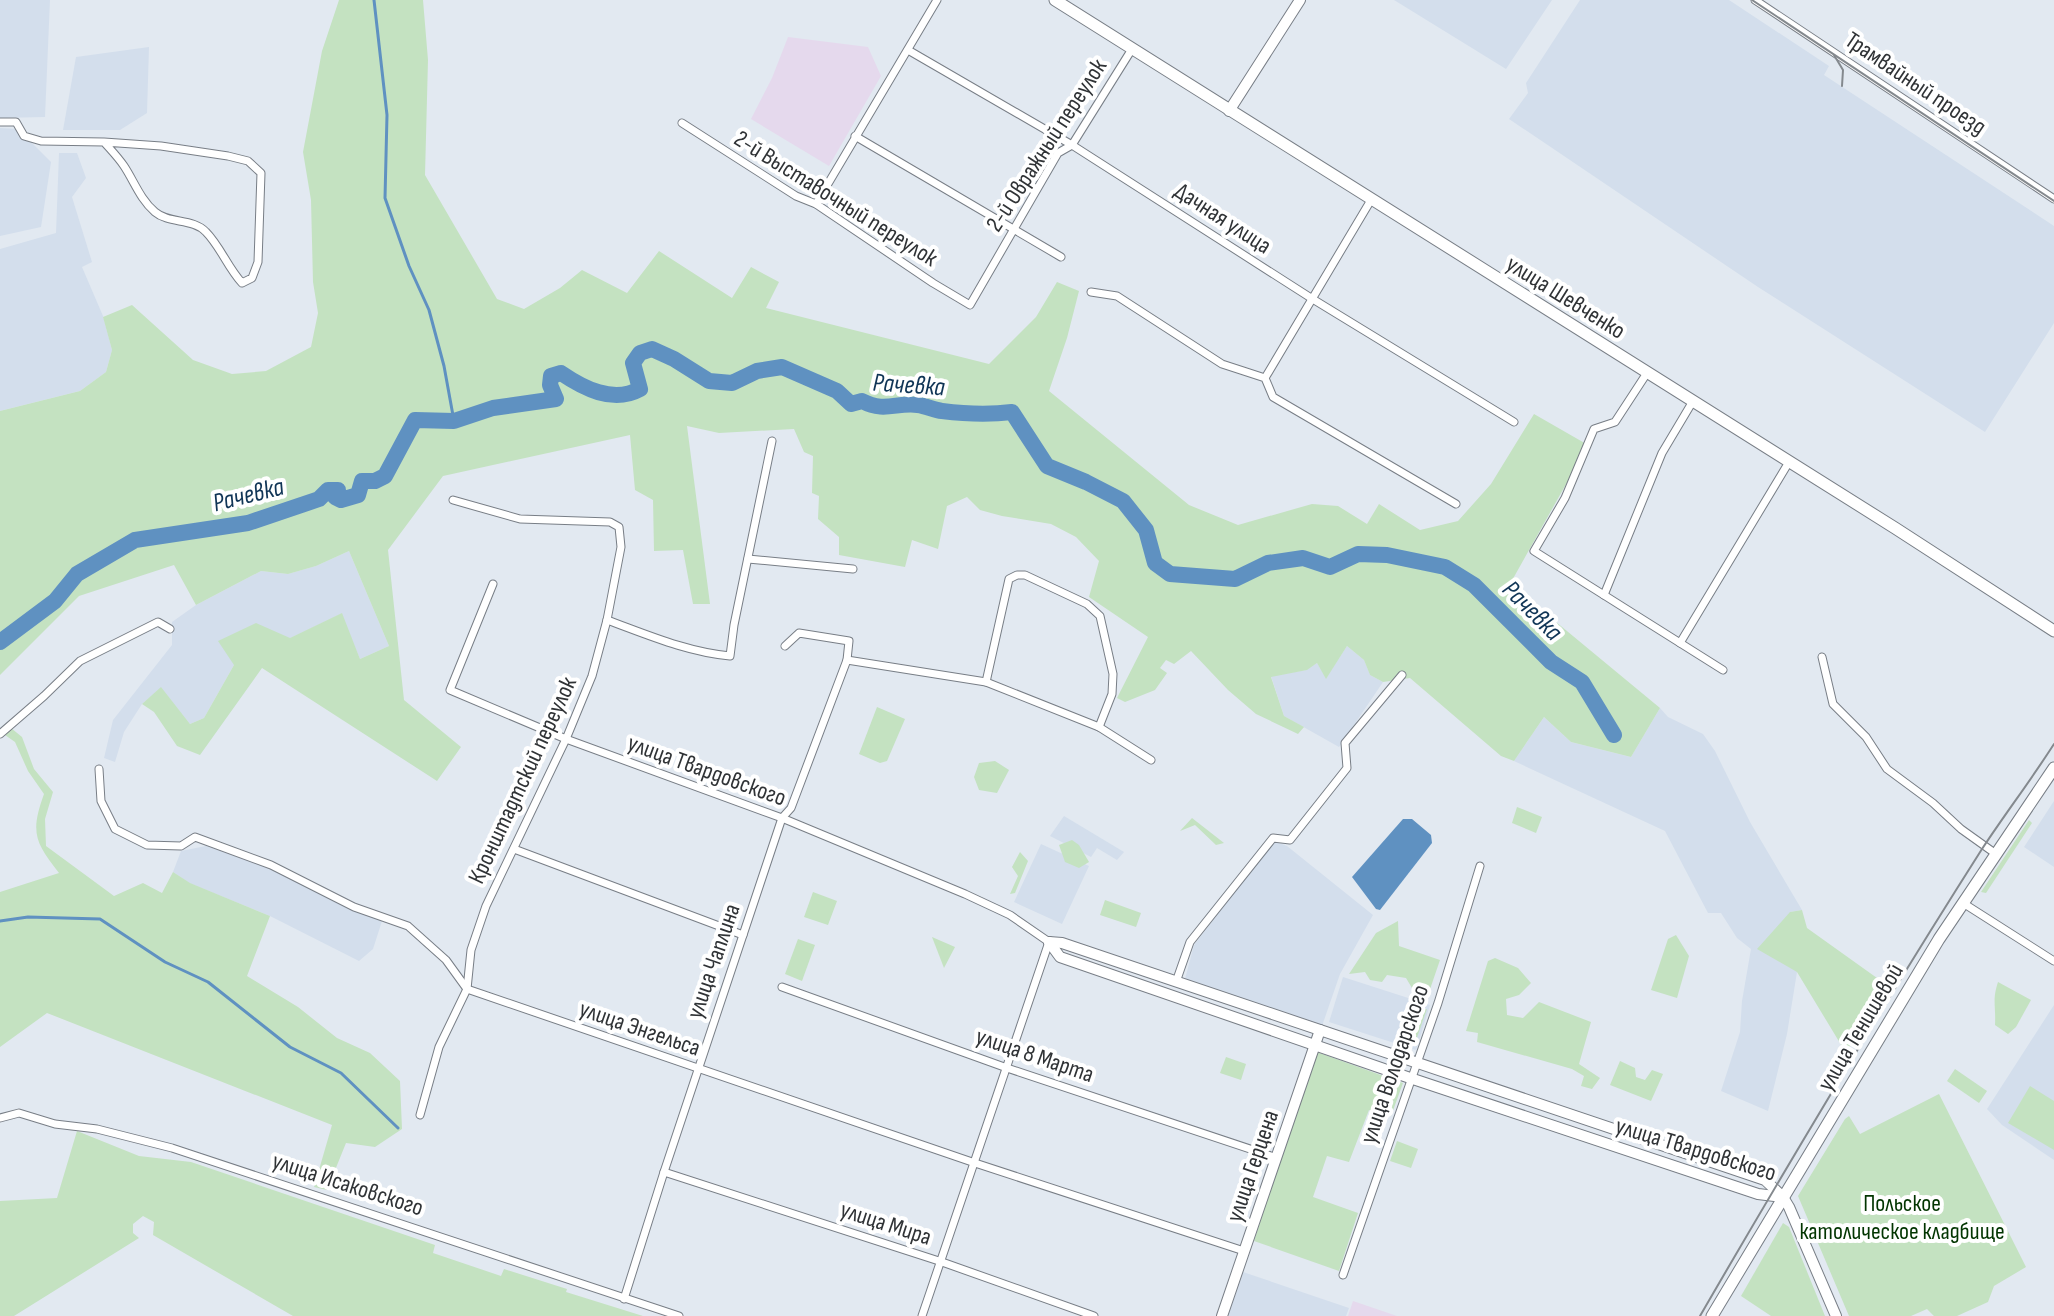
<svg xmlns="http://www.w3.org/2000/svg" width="2054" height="1316" font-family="'Sofia Sans Condensed',sans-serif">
<rect width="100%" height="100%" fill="#e2e9f1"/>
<g fill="#d3deec">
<polygon points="0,0 50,0 45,117 0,118"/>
<polygon points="1394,0 1552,0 1506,69"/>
<polygon points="1580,0 1729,0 1829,66 1824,75 2054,226 2054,323 1985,432 1758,287 1509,119 1528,93 1526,83"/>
<polygon points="149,47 147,113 120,130 63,130 76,57"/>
<polygon points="0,128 18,129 51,162 41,227 0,236"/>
<polygon points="59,153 77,153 86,178 72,197 92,262 82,267 103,316 112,350 106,372 80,391 0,411 0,249 56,233"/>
<polygon points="349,551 389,646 360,659 341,614 234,665 204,718 190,724 161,688 142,704 124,732 115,762 104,758 113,720 172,645 172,622 196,605 261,571 288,574 316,566"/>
<polygon points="1347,646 1364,660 1370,675 1383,682 1339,747 1284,716 1271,676 1306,670 1317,663 1326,678"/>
<polygon points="1660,708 1668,717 1703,734 1715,751 1750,822 1802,910 1790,912 1797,972 1787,1034 1768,1111 1721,1091 1740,1032 1742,1001 1751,949 1737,938 1721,913 1708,913 1665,831 1514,761 1544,717 1571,742 1631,757"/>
<polygon points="2054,801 2054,867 2024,847"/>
<polygon points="1064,816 1124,852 1117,860 1097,848 1091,857 1050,836"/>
<polygon points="1274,841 1287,846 1373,915 1340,974 1322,1026 1185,979 1194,945"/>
<polygon points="1041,844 1089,866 1062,924 1014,902"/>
<polygon points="206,846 270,868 382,921 373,949 359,961 270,916 189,883 173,872 181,851"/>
<polygon points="1343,977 1430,1005 1416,1050 1329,1022"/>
<polygon points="2054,1005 2054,1160 2002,1125 1987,1109"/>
<polygon points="1243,1272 1349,1308 1346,1316 1228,1316"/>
</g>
<g fill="#e5d9ed">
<polygon points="788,37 868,47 881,76 829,166 751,119 772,78"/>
<polygon points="1353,1301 1397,1316 1348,1316"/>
</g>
<g fill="#c4e2c1">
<polygon points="339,0 423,0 428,60 425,175 497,299 524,309 560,288 582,270 627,293 659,251 732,298 751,267 779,282 766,308 989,364 1036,317 1057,282 1079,291 1067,338 1049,391 1189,505 1238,525 1312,504 1338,506 1367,524 1379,504 1420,530 1458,521 1491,484 1534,414 1588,445 1510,584 1660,708 1631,757 1571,742 1544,717 1514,761 1501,756 1410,678 1383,682 1370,675 1364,660 1347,646 1326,679 1317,663 1307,670 1271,677 1284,716 1304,727 1298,734 1256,714 1228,690 1191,651 1174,664 1166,660 1160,668 1167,673 1155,690 1125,702 1117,698 1148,637 1089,597 1099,561 1076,537 1051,524 1002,516 980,510 967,497 947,506 938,549 912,540 905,567 839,555 839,537 818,519 819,496 812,493 813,456 804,452 794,429 719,433 687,426 710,604 693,604 683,550 654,551 653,500 635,490 630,435 443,476 388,550 404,700 461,747 437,781 262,668 200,755 177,746 154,712 142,704 161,687 190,724 204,718 234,665 218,641 256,623 290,638 342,613 360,659 389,646 349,551 316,566 288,574 261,571 196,605 174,565 79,596 0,675 0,411 80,391 106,372 112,350 103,317 132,305 193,360 232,374 266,371 311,347 318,313 313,282 311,200 303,152 322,51"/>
<polygon points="877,707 905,719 887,761 880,763 859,754"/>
<path d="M11,728L22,737L34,769L53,792L45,819L46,846L114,896L143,883L162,893L173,872L190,883L270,916L247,976L298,1007L337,1038L370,1053L400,1081L402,1129L375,1147L346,1143L327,1190L314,1187L332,1125L47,1013L0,1047V892L59,873C35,842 30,833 44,794L28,771L15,742L5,735Z"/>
<polygon points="995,761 1009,770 997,793 979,790 974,777 979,763"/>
<polygon points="1517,807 1542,817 1536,833 1512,823"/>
<polygon points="1192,818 1224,843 1216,845 1195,825 1180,831"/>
<polygon points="2029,820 2032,823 1986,893 1981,892"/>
<polygon points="1072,840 1079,845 1089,862 1079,868 1065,862 1059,845"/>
<polygon points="1020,852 1028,861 1015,893 1010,894 1018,876 1012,867"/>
<polygon points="813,892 837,901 828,925 804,917"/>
<polygon points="1105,900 1141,913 1136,927 1100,915"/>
<polygon points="1802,910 1807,928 1884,983 1846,1053 1797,972 1757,949 1790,912"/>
<polygon points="1398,921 1399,946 1440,960 1427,998 1415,993 1406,978 1387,975 1382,982 1370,980 1365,972 1349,974 1376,933"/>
<polygon points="1676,935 1689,956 1677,998 1651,990 1668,939"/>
<polygon points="932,937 955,947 944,968"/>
<polygon points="798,939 815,945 802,981 785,974"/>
<polygon points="1495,958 1518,968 1531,983 1519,995 1506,999 1507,1015 1523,1018 1539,1002 1591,1022 1579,1064 1600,1078 1592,1089 1581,1086 1584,1076 1572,1069 1477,1042 1478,1033 1466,1031 1488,961"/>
<path d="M1998,982L2031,1000L2016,1027L2008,1034L1995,1025C1996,1006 1992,1000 1998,982Z"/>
<polygon points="1417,1009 1427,1009 1414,1046 1407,1044 1410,1041 1409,1025 1418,1026 1421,1022"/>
<polygon points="1314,1051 1403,1083 1391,1116 1369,1110 1349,1162 1327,1156 1313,1197 1358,1213 1339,1271 1254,1241"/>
<polygon points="1226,1057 1246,1064 1241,1080 1220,1073"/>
<polygon points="1620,1061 1635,1068 1636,1077 1645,1080 1652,1070 1663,1074 1651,1101 1610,1085"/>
<polygon points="1955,1069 1987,1091 1979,1103 1947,1081"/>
<polygon points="2030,1086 2054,1101 2054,1150 2008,1123"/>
<polygon points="1939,1094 2026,1267 1994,1286 1988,1302 1957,1316 1934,1316 1927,1309 1911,1316 1849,1316 1798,1196 1845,1119 1849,1116 1860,1134"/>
<polygon points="77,1131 139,1156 191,1162 435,1245 433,1253 501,1276 504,1269 567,1289 566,1292 643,1316 293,1316 153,1235 154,1222 143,1216 133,1224 133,1233 139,1238 14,1316 0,1316 0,1201 57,1198"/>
<polygon points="1397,1141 1418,1149 1411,1168 1390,1161"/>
<polygon points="1783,1223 1789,1227 1825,1316 1771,1316 1741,1296"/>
</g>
<polygon fill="#5f91c1" points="1403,819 1412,819 1431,835 1432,843 1380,910 1376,909 1352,877"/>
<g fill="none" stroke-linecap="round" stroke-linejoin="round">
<g stroke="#5f91c1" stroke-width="3">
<polyline points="374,0 387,115 385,198 409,266 429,310 444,366 454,421"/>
<polyline points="0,921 28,917 100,919 165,962 208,982 290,1047 341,1073 398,1128"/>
</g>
<path stroke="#5f91c1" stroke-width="16" d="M0,642L55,601L77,574L135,540L248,523L319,499L328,490H338L335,497L341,500L358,495L362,481H375L385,476L415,420L454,421L493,408L556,399L550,385L551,376L561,373C583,388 613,404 640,389L633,363L640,353L652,349L674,359L709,381L732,383L757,371L782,367L837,391L851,404L862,401C885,413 896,402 918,405C926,406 934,410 942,411C966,414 988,415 1012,412L1047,466L1086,482L1123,501L1146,530L1155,563L1170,574L1235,579L1268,563L1303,558L1330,567L1358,554L1387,555L1445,567L1474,585L1551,662L1582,682L1614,735"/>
<g stroke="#787e86" stroke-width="9">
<g id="street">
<polyline points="1755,0 2054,199"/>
<polyline points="908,50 1072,145 1311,298 1514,422"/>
<path d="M0,122H16L24,136L41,141L104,142C110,149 118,157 124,166C134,181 140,199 155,212C169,224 193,218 206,232C220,246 228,268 242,283L252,278L258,262L261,173L248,161L228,156L161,146L104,142"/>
<polyline points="682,123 796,196 816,204 933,283 970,305 1058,153 1072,145 1132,49"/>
<polyline points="855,136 1061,257"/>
<polyline points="816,204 937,0"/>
<polyline points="1091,292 1117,296 1222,364 1265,378 1273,397 1456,504"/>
<polyline points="1647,373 1615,422 1594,429 1565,498 1534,551 1723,670"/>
<polyline points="1265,378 1371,200"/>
<polyline points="748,559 853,569"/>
<polyline points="493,584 450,690 566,739 782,818 965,894 1010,915 1049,942 922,1316"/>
<polyline points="1604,595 1662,453 1693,401"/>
<path d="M607,620C648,635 687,652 730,656L734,625L772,441"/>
<polyline points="1680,643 1789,462"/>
<polyline points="1822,657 1833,704 1866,737 1887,769 1933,803 1961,829 1996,854"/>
<polyline points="847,660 986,682 1099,727 1151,760"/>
<polyline points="986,682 1009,579 1017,575 1025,575 1087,604 1100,616 1113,674 1112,694 1099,727"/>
<polyline points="0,734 44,696 80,661 158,622 170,629"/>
<polyline points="99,769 101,801 115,829 147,845 181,846 195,837 271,865 354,907 408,926 446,960 467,989 975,1163 1244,1251"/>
<polyline points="514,849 743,935"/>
<polyline points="1963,903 2054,961"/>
<polyline points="1176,982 1190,942 1273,838 1290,840 1347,768 1345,743 1402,675"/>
<polyline points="782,987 1007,1068 1277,1158"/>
<polyline points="420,1115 439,1047 467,989 471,950 486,906 566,739 592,676 607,620 621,547 619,527 610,522 520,519 453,500"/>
<polyline points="0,1118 19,1113 55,1124 97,1129 172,1148 679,1316"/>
<polyline points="664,1172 942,1262 1094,1316"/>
<polyline points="1343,1275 1438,1003 1480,866"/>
<polyline points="624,1299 664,1172 782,818 791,808 847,660 849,641 799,633 785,646"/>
</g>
</g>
<g stroke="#787e86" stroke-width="12">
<g id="secondary">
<polyline points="1229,111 1300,0"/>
<polyline points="1049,942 1062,943 1765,1180 1783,1197 1789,1207 1836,1316"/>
<polyline points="1049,942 1060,957 1410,1078 1758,1194 1783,1197"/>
<polyline points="1222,1316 1320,1030"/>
</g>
</g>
<g stroke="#787e86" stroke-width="13">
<g id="primary">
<polyline points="1055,0 1895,528 2054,631"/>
<polyline points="1712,1316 1939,939 2054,768"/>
</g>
</g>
<use href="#street" stroke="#fff" stroke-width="7"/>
<use href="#secondary" stroke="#fff" stroke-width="10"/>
<use href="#primary" stroke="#fff" stroke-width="11"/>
<g stroke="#84898e" stroke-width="2">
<polyline points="1752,0 2054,201"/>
<polyline points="1834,55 1843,70 1842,86"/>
<path d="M1700,1316C1791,1159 1884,1003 1982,849C2005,814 2031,780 2054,744"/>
</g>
</g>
<g text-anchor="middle" stroke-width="8" stroke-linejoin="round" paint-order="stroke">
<g font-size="24" fill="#303336" stroke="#fff">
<text transform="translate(1916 83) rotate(34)" y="8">Трамвайный проезд</text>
<text transform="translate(1046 145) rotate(-57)" y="8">2-й Овражный переулок</text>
<text transform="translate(836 198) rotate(32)" y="8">2-й Выставочный переулок</text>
<text transform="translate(1223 218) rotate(33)" y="8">Дачная улица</text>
<text transform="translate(1566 297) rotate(32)" y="8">улица Шевченко</text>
<text transform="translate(707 770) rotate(20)" y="8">улица Твардовского</text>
<text transform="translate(522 780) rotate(-65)" y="8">Кронштадтский переулок</text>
<text transform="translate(713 961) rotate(-71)" y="8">улица Чаплина</text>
<text transform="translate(1860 1027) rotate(-59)" y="8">улица Тенишевой</text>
<text transform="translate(640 1028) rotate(19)" y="8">улица Энгельса</text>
<text transform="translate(1035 1055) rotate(19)" y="8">улица 8 Марта</text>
<text transform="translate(1394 1064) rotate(-71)" y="8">улица Володарского</text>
<text transform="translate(1696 1149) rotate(17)" y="8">улица Твардовского</text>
<text transform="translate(1252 1166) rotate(-71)" y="8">улица Герцена</text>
<text transform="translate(348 1184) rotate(18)" y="8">улица Исаковского</text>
<text transform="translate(886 1223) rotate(18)" y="8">улица Мира</text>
</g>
<g font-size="24" fill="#023501" stroke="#fff">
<text x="1902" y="1211">Польское<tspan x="1902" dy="28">католическое кладбище</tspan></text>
</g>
<g font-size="26" font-style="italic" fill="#103556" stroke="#fff">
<text transform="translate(909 384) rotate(4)" y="9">Рачевка</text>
<text transform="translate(248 494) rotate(-14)" y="9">Рачевка</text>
<text transform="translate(1533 610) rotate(45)" y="9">Рачевка</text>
</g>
</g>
</svg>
